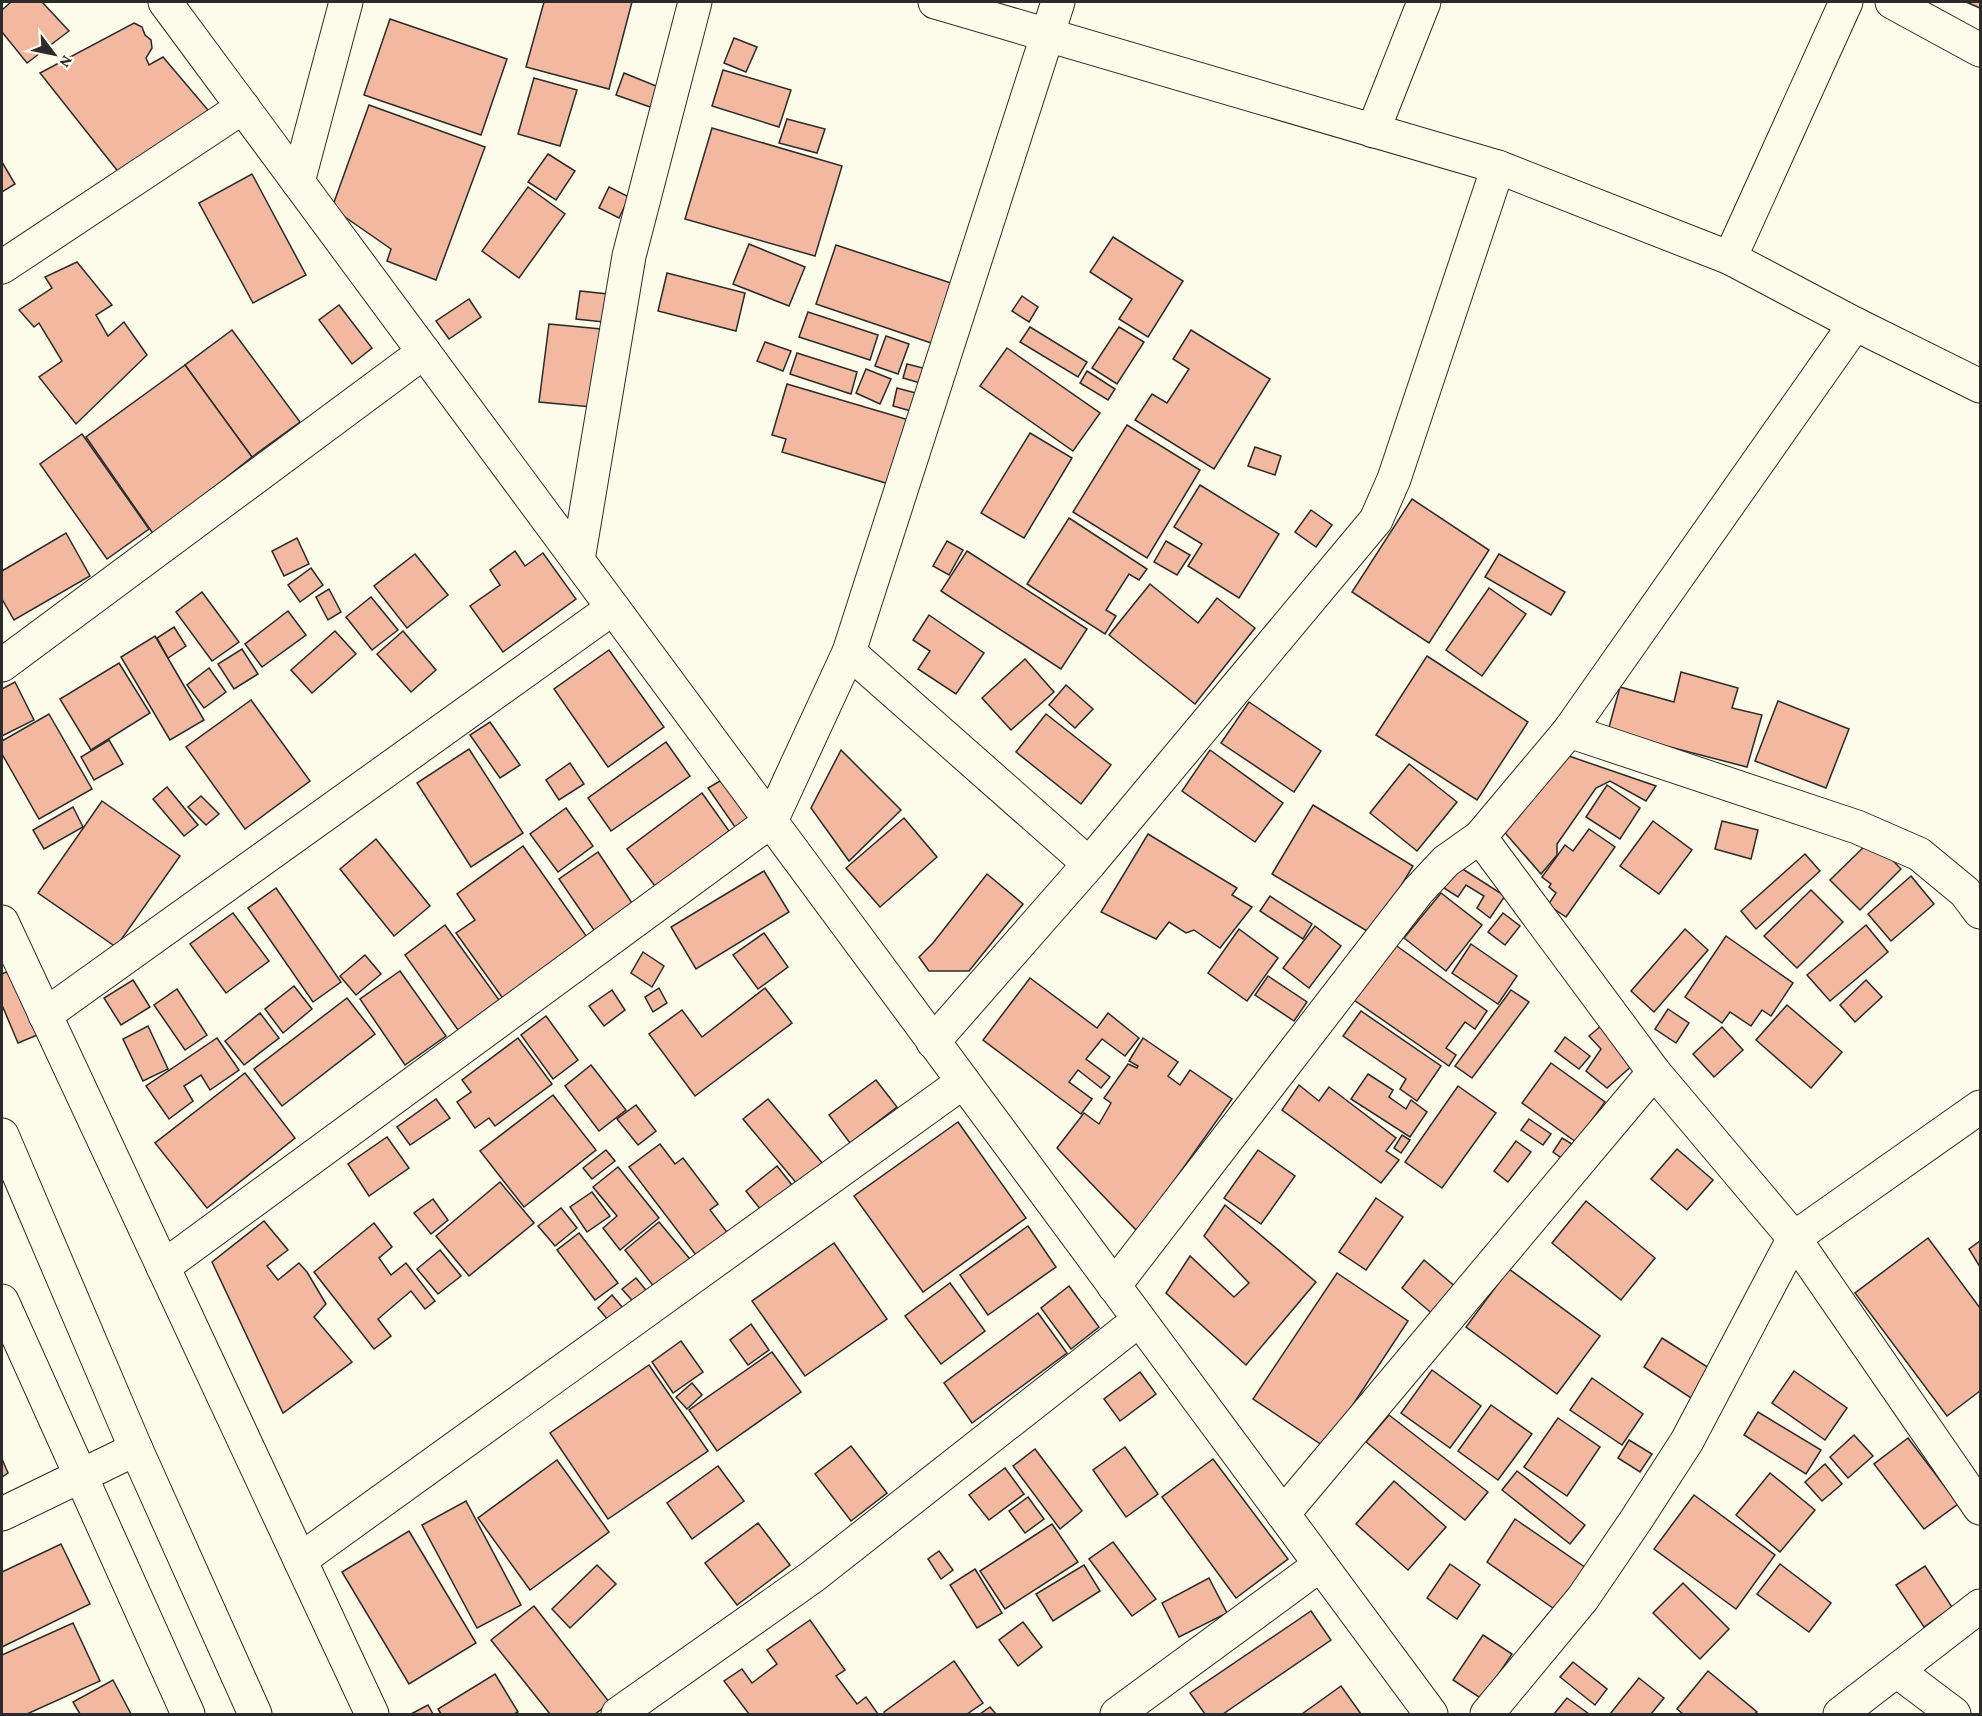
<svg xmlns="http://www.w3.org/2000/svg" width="1982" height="1716" font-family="'Crimson Pro',serif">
<rect width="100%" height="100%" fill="#fdfbea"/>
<g fill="#f2b8a0" stroke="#2b2b2b" stroke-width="1.5">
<polygon points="11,2 42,2 69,31 27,63 2,32 2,10"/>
<polygon points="544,2 632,2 609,89 526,67"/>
<polygon points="1966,2 1980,2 1980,8"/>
<polygon points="390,19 507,59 481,135 364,95"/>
<polygon points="134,23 142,27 145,35 151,40 152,48 146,58 149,65 163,57 219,123 124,179 40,73"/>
<polygon points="734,38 757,47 746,72 724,63"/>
<polygon points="723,70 791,90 779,127 712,106"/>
<polygon points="624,73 661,88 653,108 616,95"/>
<polygon points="534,78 577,90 560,146 518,134"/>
<polygon points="369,105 485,147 436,280 387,261 391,249 332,208"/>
<polygon points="787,119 825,129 817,153 779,143"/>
<polygon points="712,128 842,166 815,256 685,219"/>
<polygon points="548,154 575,171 556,200 528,182"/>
<polygon points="2,162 15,184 2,192"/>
<polygon points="252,174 306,275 253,303 199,203"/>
<polygon points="528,187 565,214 519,278 482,251"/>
<polygon points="609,187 629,197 619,218 599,208"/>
<polygon points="1113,237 1183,281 1148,337 1119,319 1132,299 1090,272"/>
<polygon points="749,244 805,267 789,306 733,284"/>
<polygon points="836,245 960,286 940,346 816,304"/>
<polygon points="77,262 112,305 96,315 108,336 124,322 147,355 76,424 39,377 62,361 39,323 34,327 19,310 52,288 45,277"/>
<polygon points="667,273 745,293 736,331 658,311"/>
<polygon points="580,291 608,294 604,322 576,319"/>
<polygon points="1022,296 1038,307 1029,322 1012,311"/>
<polygon points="469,299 481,317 449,339 436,321"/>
<polygon points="339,305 372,348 352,364 319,320"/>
<polygon points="808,312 878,335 870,360 799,337"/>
<polygon points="549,324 601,329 592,407 539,402"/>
<polygon points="1030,327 1087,362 1078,377 1020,342"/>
<polygon points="1119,327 1144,342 1117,384 1092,368"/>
<polygon points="232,330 300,422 252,457 185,365"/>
<polygon points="1191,330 1270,379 1214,469 1135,420 1152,394 1167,403 1189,369 1173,359"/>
<polygon points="886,336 909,344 898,374 875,366"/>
<polygon points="765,342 791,351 783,371 757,361"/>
<polygon points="1007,348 1100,413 1073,451 980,386"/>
<polygon points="797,353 857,372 851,394 790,374"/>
<polygon points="907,364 931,370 927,385 903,378"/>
<polygon points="185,365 252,457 154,535 86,437"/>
<polygon points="866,369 891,379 880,404 856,393"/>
<polygon points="1087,371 1115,389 1108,400 1080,383"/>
<polygon points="787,384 919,423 899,487 782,452 786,439 772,435"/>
<polygon points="897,388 927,396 922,414 893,406"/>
<polygon points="1127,425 1200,470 1147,558 1073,512"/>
<polygon points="1030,433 1072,458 1024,538 981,513"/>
<polygon points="82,434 149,529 107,559 40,464"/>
<polygon points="1255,447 1281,456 1275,475 1248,466"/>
<polygon points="1200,485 1279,534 1239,598 1188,566 1202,544 1174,527"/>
<polygon points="1412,499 1489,550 1429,643 1352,592"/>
<polygon points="1311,510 1332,525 1316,547 1295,532"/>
<polygon points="1069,518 1147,569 1139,580 1129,574 1106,610 1116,616 1105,634 1027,584"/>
<polygon points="66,533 90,576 14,620 2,599 2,571"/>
<polygon points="297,538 309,564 284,576 272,551"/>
<polygon points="947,541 963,550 949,575 933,566"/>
<polygon points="1166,541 1190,555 1177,575 1154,562"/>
<polygon points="515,551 525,566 543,553 576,599 503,652 470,606 500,585 490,570"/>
<polygon points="967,551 1087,629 1061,669 941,591"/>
<polygon points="415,554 448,595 407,628 374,586"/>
<polygon points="1499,554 1565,592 1551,615 1485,577"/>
<polygon points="311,568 323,585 300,602 288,585"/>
<polygon points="1150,584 1198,623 1217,598 1255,628 1195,704 1109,635"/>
<polygon points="1489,588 1526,614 1482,676 1446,650"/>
<polygon points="329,589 341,612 328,620 316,597"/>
<polygon points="202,592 239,642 212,661 176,612"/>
<polygon points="371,597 398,630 372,650 346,617"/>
<polygon points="288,611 306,635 262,667 245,644"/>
<polygon points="929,615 984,653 956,694 918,669 930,651 913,640"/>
<polygon points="174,627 186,646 168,658 157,638"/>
<polygon points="335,631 356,654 312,693 291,670"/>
<polygon points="403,631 436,670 411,692 377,654"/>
<polygon points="155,636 204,720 170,740 121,657"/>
<polygon points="242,649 258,674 234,689 218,664"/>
<polygon points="609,650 664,727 608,767 554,689"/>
<polygon points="1427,656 1528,722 1477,800 1376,735"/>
<polygon points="1025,659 1054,692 1011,730 982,698"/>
<polygon points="119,663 150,713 91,750 60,699"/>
<polygon points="209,668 226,692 204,708 187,685"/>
<polygon points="1681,672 1738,688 1732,708 1762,715 1747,767 1608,731 1620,687 1674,702"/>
<polygon points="15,682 34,720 2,736 2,689"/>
<polygon points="1066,685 1093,709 1075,728 1049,705"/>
<polygon points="251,700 310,781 245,829 186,747"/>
<polygon points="1778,701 1849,729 1826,788 1755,761"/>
<polygon points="1249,702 1321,751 1294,792 1221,743"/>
<polygon points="49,714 92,789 39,819 2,754 2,741"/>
<polygon points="1046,714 1111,765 1081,804 1016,752"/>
<polygon points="490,722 520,765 500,778 470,735"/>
<polygon points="109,740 123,764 94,780 81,757"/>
<polygon points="666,742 690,776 611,831 588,798"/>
<polygon points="469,749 523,833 471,867 417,783"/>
<polygon points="841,750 901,810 849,861 811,808"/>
<polygon points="1210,750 1283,803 1255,842 1182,791"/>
<polygon points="1563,754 1656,786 1646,801 1610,781 1596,788 1557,844 1557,855 1541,874 1500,827"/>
<polygon points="570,763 584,784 559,800 546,780"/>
<polygon points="1409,764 1457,802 1417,851 1370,813"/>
<polygon points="725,778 750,816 735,827 708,788"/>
<polygon points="1607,785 1640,808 1620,839 1586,817"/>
<polygon points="167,787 198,825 184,836 153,799"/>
<polygon points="702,793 729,831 655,886 627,849"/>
<polygon points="201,796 219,814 206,825 188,807"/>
<polygon points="102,801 180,856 116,947 38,893"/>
<polygon points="1313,805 1413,866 1372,934 1272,874"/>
<polygon points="73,807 83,827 44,849 33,830"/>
<polygon points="566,808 593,846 558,872 530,834"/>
<polygon points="904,818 937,857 880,907 846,868"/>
<polygon points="1653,821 1692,850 1659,894 1620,866"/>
<polygon points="1722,821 1758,830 1751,859 1715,849"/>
<polygon points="1589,829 1615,847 1566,917 1548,905 1556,893 1549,887 1551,884 1542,877 1565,845 1573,851"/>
<polygon points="1148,834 1237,888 1232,895 1252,907 1220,948 1194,930 1186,933 1169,922 1156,939 1101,912"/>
<polygon points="376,839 430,906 394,936 340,869"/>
<polygon points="1872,839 1901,869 1860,910 1830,880"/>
<polygon points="523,846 589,940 504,1000 456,933 475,920 457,894"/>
<polygon points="598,852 636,909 598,936 559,879"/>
<polygon points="1805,854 1820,871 1756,929 1741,911"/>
<polygon points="1458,866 1505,896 1490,918 1477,908 1484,896 1466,885 1458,897 1444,888"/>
<polygon points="764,871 789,912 696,969 671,927"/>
<polygon points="987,874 1023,904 969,971 929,971 919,957 933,943"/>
<polygon points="1911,876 1934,904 1891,941 1868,914"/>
<polygon points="276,888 341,982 313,1002 248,908"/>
<polygon points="1811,890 1843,922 1797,968 1764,936"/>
<polygon points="1441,893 1482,925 1446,971 1404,938"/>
<polygon points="1270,896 1312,924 1303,939 1260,911"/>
<polygon points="233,913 269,961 226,993 190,944"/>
<polygon points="1503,913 1520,926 1505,945 1488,932"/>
<polygon points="445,925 499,1000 458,1030 405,955"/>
<polygon points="1866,925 1888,952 1830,1001 1807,975"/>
<polygon points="1315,926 1341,946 1309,988 1283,968"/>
<polygon points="1239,929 1278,958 1247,1001 1208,973"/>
<polygon points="1685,929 1708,950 1654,1012 1631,991"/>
<polygon points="764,933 788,967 758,989 733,955"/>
<polygon points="1726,936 1793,983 1771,1016 1762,1010 1751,1026 1730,1012 1722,1023 1685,997"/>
<polygon points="1394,944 1487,1011 1475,1029 1465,1022 1446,1048 1456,1055 1449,1066 1354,1000"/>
<polygon points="1471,944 1517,976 1498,1004 1452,973"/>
<polygon points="643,952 664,966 652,987 631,973"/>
<polygon points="365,955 381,974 356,995 340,976"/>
<polygon points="15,968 42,1033 18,1043 2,1005 2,974"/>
<polygon points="400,971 446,1036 405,1065 360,999"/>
<polygon points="1268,976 1307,1002 1294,1021 1255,995"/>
<polygon points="1030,978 1097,1028 1108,1013 1139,1038 1125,1056 1102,1039 1086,1059 1110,1077 1101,1088 1078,1070 1069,1082 1092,1099 1081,1114 983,1040"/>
<polygon points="133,980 150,1007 121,1025 104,998"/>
<polygon points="1866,980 1882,997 1855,1022 1840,1005"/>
<polygon points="294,986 312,1009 283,1033 265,1009"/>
<polygon points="659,988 667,1003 653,1012 645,997"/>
<polygon points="765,988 792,1023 695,1096 649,1034 682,1010 702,1037"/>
<polygon points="177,989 207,1035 185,1050 154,1005"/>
<polygon points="612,990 625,1010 604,1026 589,1006"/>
<polygon points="1511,990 1529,1002 1472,1078 1455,1066"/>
<polygon points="347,998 375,1034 282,1106 254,1069"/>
<polygon points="1787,1005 1842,1052 1811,1088 1756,1040"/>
<polygon points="1668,1009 1689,1023 1676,1043 1655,1029"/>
<polygon points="1361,1011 1441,1066 1417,1101 1400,1089 1406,1079 1343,1036"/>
<polygon points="260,1013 279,1038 244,1065 225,1041"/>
<polygon points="546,1016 578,1060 553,1079 521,1035"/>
<polygon points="148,1026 168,1069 143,1081 123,1039"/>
<polygon points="1601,1026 1635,1063 1607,1088 1586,1071 1601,1049 1589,1036"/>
<polygon points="1722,1027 1743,1050 1714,1077 1693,1054"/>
<polygon points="1565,1037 1590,1056 1579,1069 1555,1051"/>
<polygon points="217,1038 239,1070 210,1090 201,1075 184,1086 193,1101 169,1119 146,1086"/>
<polygon points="518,1038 552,1084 495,1126 489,1118 475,1128 457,1102 471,1092 462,1080"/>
<polygon points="1143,1038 1178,1062 1168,1076 1180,1085 1190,1070 1232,1099 1138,1232 1057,1148 1084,1113 1099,1124 1111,1103 1104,1098 1128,1064 1137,1068 1138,1066 1129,1061"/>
<polygon points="1551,1063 1605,1102 1576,1142 1522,1103"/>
<polygon points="591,1065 626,1110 599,1131 565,1086"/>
<polygon points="245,1073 295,1138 207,1208 155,1143"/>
<polygon points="1368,1074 1393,1090 1389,1097 1406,1109 1411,1100 1427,1112 1410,1137 1351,1099"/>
<polygon points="876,1080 897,1107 850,1143 829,1115"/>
<polygon points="1299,1085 1319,1101 1329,1087 1396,1138 1386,1151 1399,1160 1381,1183 1282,1110"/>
<polygon points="1458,1086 1496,1113 1442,1188 1405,1162"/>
<polygon points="553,1095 596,1150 524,1207 480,1151"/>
<polygon points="436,1099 450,1118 410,1145 397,1127"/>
<polygon points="768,1099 823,1164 798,1185 743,1119"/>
<polygon points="636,1105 656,1131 638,1145 617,1119"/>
<polygon points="1529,1119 1551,1134 1543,1145 1521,1130"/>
<polygon points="958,1122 1026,1218 923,1292 854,1196"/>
<polygon points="1402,1135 1410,1140 1401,1153 1394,1148"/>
<polygon points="387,1137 409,1168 369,1196 348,1164"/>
<polygon points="1562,1138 1572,1144 1563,1159 1553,1152"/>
<polygon points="1516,1141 1531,1152 1508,1182 1494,1171"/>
<polygon points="660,1144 675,1164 683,1158 718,1204 710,1210 730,1236 699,1259 629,1167"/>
<polygon points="1677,1149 1713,1180 1687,1210 1651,1179"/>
<polygon points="606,1150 615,1161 592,1179 583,1168"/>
<polygon points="1258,1150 1295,1176 1261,1224 1224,1198"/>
<polygon points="777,1166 792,1185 761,1210 746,1191"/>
<polygon points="618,1167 659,1218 620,1250 603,1228 617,1216 593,1187"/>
<polygon points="500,1182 534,1223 469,1276 436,1236"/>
<polygon points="592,1192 610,1216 587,1232 570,1207"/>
<polygon points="1376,1198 1403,1217 1366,1270 1339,1252"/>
<polygon points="433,1199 448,1220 431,1234 414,1213"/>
<polygon points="1586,1201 1655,1258 1621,1300 1552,1243"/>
<polygon points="1225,1205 1316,1282 1246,1365 1166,1293 1190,1256 1234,1297 1249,1283 1204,1236"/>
<polygon points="561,1208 577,1228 555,1246 538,1226"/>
<polygon points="264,1221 288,1250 267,1266 278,1280 299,1263 307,1272 326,1304 314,1317 352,1362 283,1413 212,1262"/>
<polygon points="659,1222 694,1264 659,1293 625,1250"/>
<polygon points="374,1223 392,1247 379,1258 391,1275 406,1263 435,1301 425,1309 411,1291 378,1319 391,1336 374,1349 314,1272"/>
<polygon points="1028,1226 1056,1267 988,1315 960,1275"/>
<polygon points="579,1233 618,1283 595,1300 557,1250"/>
<polygon points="1928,1238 1980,1308 1980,1391 1947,1416 1855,1293"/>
<polygon points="1980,1241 1980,1267 1969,1249"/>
<polygon points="834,1243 887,1319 805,1376 752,1301"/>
<polygon points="440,1250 461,1276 438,1294 417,1269"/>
<polygon points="1424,1260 1457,1288 1435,1316 1402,1288"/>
<polygon points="1509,1269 1600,1336 1557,1394 1466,1327"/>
<polygon points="1337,1273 1408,1321 1325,1447 1253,1399"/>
<polygon points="636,1278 650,1295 637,1306 622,1289"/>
<polygon points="950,1283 985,1331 941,1364 905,1316"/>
<polygon points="1069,1286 1099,1327 1071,1349 1041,1308"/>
<polygon points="612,1295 628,1314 614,1327 598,1308"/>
<polygon points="1038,1313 1067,1353 972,1423 944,1383"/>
<polygon points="751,1324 769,1350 748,1365 730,1340"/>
<polygon points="1662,1338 1709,1368 1691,1398 1644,1367"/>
<polygon points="681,1341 703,1372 673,1393 652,1362"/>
<polygon points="772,1352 801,1392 717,1451 689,1410"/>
<polygon points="649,1365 708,1451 608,1519 550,1433"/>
<polygon points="1432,1370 1481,1406 1450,1448 1401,1413"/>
<polygon points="1794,1371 1847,1408 1825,1440 1772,1403"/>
<polygon points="1140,1372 1156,1394 1120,1421 1104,1399"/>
<polygon points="1592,1378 1643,1414 1622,1445 1570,1410"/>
<polygon points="692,1383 702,1395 687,1409 676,1397"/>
<polygon points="1491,1405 1532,1434 1498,1480 1458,1451"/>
<polygon points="1758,1412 1821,1450 1806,1474 1744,1435"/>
<polygon points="1389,1415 1488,1492 1465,1520 1366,1442"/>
<polygon points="1558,1418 1600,1447 1567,1496 1524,1467"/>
<polygon points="1854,1435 1873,1456 1848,1478 1830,1457"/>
<polygon points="1908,1438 1958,1504 1924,1529 1874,1464"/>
<polygon points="1629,1440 1652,1454 1640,1472 1618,1458"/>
<polygon points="851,1446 887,1493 851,1521 815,1474"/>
<polygon points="1125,1447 1158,1494 1126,1517 1093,1470"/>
<polygon points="1035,1449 1082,1511 1060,1529 1013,1466"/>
<polygon points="2,1459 8,1473 2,1477"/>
<polygon points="1213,1459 1288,1559 1236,1598 1162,1497"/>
<polygon points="557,1460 609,1532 530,1590 478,1518"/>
<polygon points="1825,1464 1842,1484 1822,1501 1805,1482"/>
<polygon points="718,1466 744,1501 692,1539 667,1503"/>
<polygon points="1005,1468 1024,1494 989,1520 969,1495"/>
<polygon points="1517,1471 1585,1525 1570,1544 1502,1490"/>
<polygon points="1770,1473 1815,1510 1780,1552 1736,1515"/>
<polygon points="1394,1481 1446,1527 1408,1570 1356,1524"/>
<polygon points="1694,1495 1775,1555 1736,1609 1654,1549"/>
<polygon points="1028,1497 1044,1519 1025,1533 1009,1511"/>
<polygon points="466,1501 521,1605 477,1628 422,1525"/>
<polygon points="1515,1519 1589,1570 1560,1613 1487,1562"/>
<polygon points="758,1523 790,1565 737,1605 705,1563"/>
<polygon points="1052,1524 1078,1562 1005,1609 980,1571"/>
<polygon points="409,1531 476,1643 409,1684 342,1572"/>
<polygon points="1113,1542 1156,1599 1132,1616 1089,1559"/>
<polygon points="61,1544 90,1604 2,1647 2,1572"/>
<polygon points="939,1551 953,1570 941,1579 928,1559"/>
<polygon points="1450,1564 1480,1585 1457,1619 1427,1598"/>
<polygon points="1780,1564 1831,1603 1809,1632 1757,1594"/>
<polygon points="597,1565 616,1584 570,1628 552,1609"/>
<polygon points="1084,1565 1100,1591 1053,1621 1036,1594"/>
<polygon points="1925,1566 1952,1607 1924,1627 1896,1585"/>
<polygon points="975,1569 1002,1613 977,1628 950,1585"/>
<polygon points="1209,1578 1227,1613 1179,1637 1162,1603"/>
<polygon points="1683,1583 1729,1629 1700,1659 1653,1613"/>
<polygon points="534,1606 610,1703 595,1714 550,1714 491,1640"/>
<polygon points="1311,1611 1331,1640 1223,1714 1205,1714 1190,1693"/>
<polygon points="810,1620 845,1670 836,1676 857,1704 866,1697 878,1714 749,1714 724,1681 742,1669 752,1683 777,1664 767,1650"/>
<polygon points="1023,1622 1042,1647 1018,1666 999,1640"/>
<polygon points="73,1623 100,1681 27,1714 2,1714 2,1655"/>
<polygon points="1483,1635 1512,1654 1482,1699 1453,1680"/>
<polygon points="954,1661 983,1703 967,1714 885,1714 884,1712"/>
<polygon points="1573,1662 1607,1689 1595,1705 1560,1677"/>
<polygon points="1708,1671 1757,1712 1754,1714 1683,1714 1677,1709"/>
<polygon points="495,1674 518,1712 514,1714 441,1714 438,1709"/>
<polygon points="1639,1678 1664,1698 1651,1714 1610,1714"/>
<polygon points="113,1680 131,1714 80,1714 73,1702"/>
<polygon points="1341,1686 1361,1714 1302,1714"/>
<polygon points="1567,1698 1589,1714 1554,1714"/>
<polygon points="428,1705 433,1714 411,1714"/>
<polygon points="990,1707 996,1714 980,1714"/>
</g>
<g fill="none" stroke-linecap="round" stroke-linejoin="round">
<g stroke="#2b2b2b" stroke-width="35">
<g id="minor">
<polyline points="165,2 1431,1714"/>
<polyline points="935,2 1498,167 1730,258 1855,324 1980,386"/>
<polyline points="1892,2 1980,50"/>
<polyline points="1373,131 1424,2"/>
<polyline points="298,182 346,2"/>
<polyline points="1730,258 1846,2"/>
<polyline points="2,267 243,107"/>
<polyline points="578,560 629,256 695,2"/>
<polyline points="849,652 1089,864"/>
<polyline points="2,665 424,352"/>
<polyline points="1569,731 1857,827 1919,854 1965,892 1980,912"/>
<polyline points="1480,837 1654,1072 1794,1238 1980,1508"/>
<polyline points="2,922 372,1714"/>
<polyline points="45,1015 613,608"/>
<polyline points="933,1042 1089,864 1376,520 1394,479 1498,167"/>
<polyline points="163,1267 771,821 849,652 1058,2"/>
<polyline points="1114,1286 1418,891 1446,861 1480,837 1569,731 1855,324"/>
<polyline points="2,1301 188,1714"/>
<polyline points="2,1514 136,1449"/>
<polyline points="1283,1514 1654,1072"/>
<polyline points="300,1560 963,1082"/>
<polyline points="1897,1671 1954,1714"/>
<polyline points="618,1714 812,1577 1139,1320"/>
<polyline points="1117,1714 1320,1565"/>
<polyline points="1487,1714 1583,1598 1636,1520 1687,1441 1794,1238 1980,1107"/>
<polyline points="1840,1714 1980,1606"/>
</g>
</g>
<g stroke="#2b2b2b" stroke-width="35">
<polyline id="tertiary" points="2,1135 136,1449 255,1714"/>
</g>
<use href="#minor" stroke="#fdfbea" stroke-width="33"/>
<use href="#tertiary" stroke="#fdfbea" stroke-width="33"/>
</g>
<rect width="1982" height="1716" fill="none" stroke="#2b2b2b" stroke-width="6"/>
<g transform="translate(54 54) rotate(122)" stroke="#fdfbea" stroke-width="4.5" paint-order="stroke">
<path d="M0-4.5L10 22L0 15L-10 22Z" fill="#2b2b2b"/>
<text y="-9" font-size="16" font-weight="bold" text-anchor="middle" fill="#2b2b2b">N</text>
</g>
</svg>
